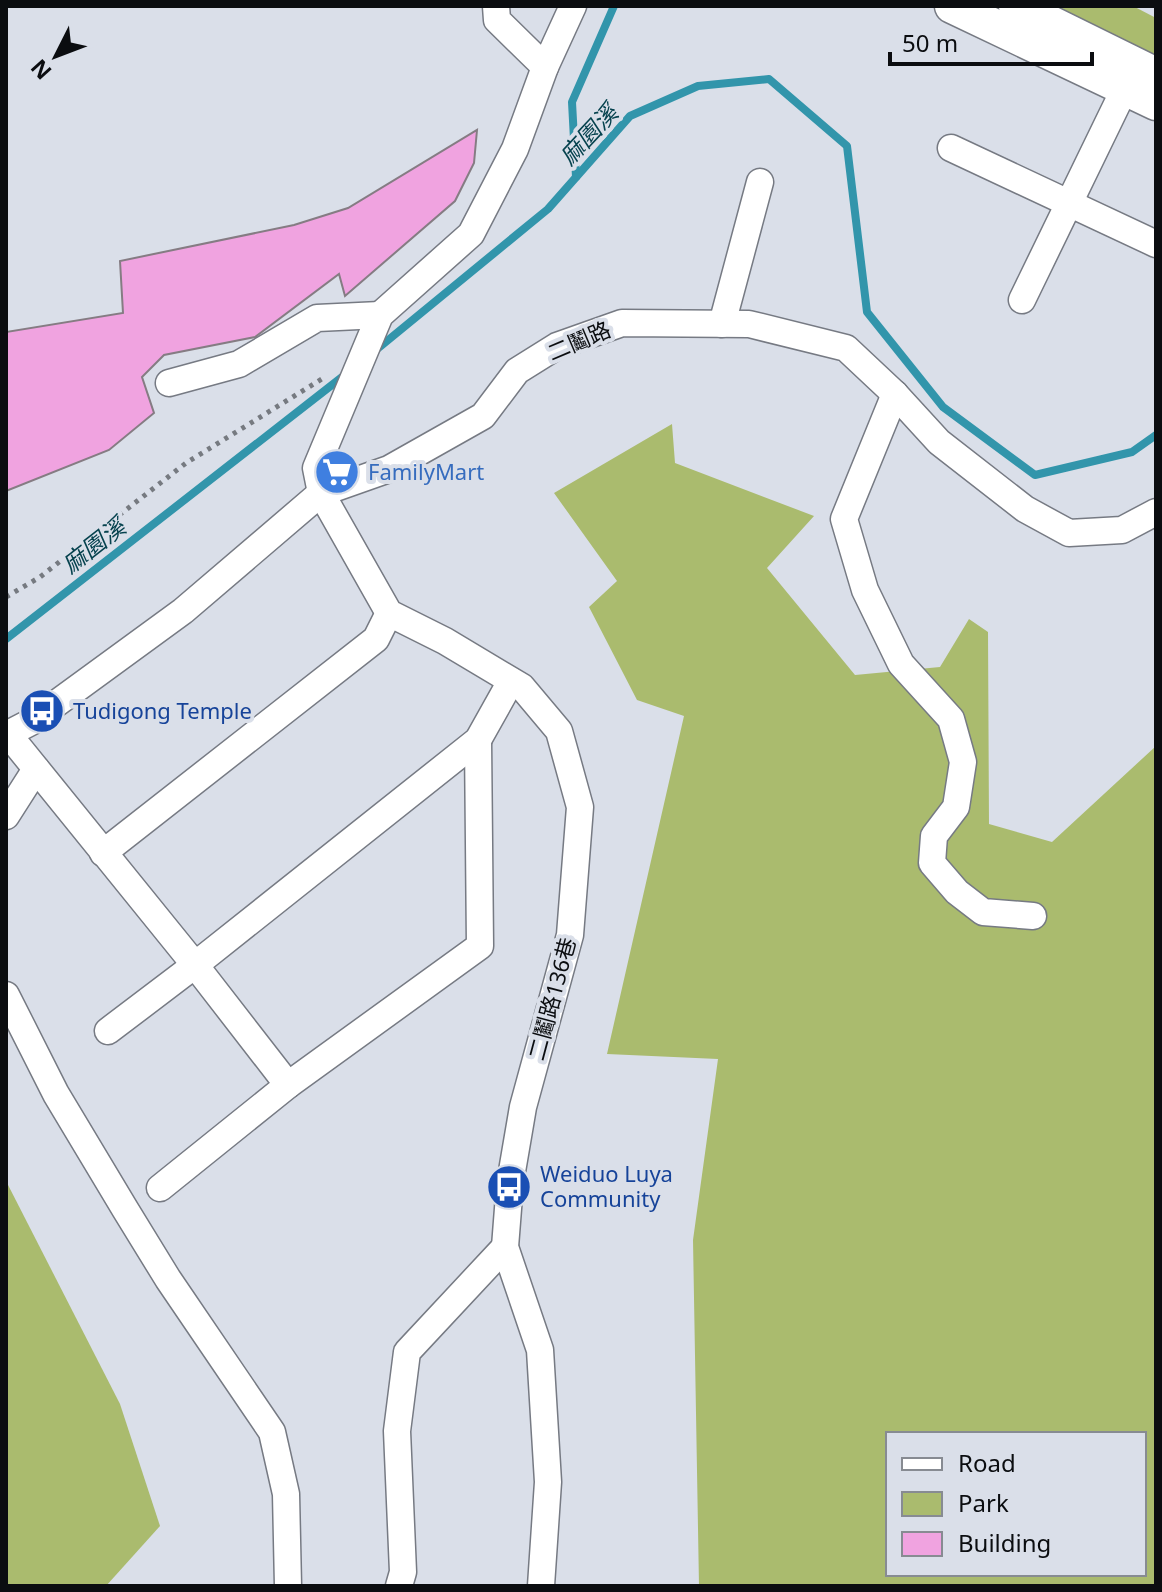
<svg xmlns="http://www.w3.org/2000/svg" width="1162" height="1592" font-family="'Noto Sans','Noto Sans TC',sans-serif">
<rect width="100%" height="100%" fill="#dadfe9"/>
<g fill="#aabb6e" fill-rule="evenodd">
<polygon points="1053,6 1133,6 1156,18 1156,57"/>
<path d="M672,424L675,463L814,516L767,568L855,675L940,667L969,619L988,632L989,824L1052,842L1156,746V1586H699L693,1240L718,1059L607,1054L684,716L637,700L589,607L617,581L554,493ZM888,1434H1144V1574H888Z"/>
<polygon points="6,1181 120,1404 160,1526 106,1586 6,1586"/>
</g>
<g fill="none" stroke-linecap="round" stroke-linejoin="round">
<g stroke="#3295ab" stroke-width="8">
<polyline points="576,177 572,102 614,6"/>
<polyline points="376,350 548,209 630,116 698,86 769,79 847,146 867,312 943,407 1035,475 1132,452 1156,435"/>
<polyline points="6,639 346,374"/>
</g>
</g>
<polygon fill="#f0a3e0" stroke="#857c83" stroke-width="2" points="477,130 474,163 455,201 345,296 339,274 255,337 164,355 142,377 154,413 109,450 6,491 6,332 123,313 120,261 294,225 348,208"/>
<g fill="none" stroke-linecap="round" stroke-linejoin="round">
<g stroke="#767a83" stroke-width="29">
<g id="minor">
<polyline points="496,6 497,20 545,67"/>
<polyline points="951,148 1156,244"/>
<polyline points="1022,300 1125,88"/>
<polyline points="722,324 760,182"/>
<polyline points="169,383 239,364 317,318 380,315"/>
<polyline points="895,394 844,519 865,590 901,664 951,719 963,762 956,807 934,836 932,863 957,892 983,912 1033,916"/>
<polyline points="8,734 195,965 288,1085"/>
<polyline points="6,735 31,722 183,611 321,493 389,469 483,416 517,371 557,346 622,323 749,324 846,348 895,394 939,442 1025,509 1069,533 1122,530 1156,512"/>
<polyline points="6,816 36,769"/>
<polyline points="103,853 376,639 389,613"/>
<polyline points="6,995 56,1094 125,1209 168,1279 272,1432 286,1494 288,1586"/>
<polyline points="108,1031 195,965 478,740 511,681"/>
<polyline points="160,1188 288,1085 480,946 478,740"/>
<polyline points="399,1586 403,1572 397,1431 407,1352 505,1247"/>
<polyline points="541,1586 548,1482 540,1350 505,1247 510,1183 523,1107 570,935 580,807 559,731 522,687 445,641 389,613 321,493 316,468 380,315 471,234 515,149 545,67 573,6"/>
</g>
</g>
<g stroke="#767a83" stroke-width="37">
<g id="major">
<polyline points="952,6 1156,103"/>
<polyline points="1016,6 1156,75"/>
</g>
</g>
<polyline stroke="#767a80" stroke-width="5" stroke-dasharray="4 6" stroke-linecap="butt" points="6,597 40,577 186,463 325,377"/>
<use href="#minor" stroke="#fff" stroke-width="26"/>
<use href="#major" stroke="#fff" stroke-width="34"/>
</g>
<defs>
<g id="supermarket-disc" transform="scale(2.3)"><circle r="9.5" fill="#3f7fe0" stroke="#dadfe9"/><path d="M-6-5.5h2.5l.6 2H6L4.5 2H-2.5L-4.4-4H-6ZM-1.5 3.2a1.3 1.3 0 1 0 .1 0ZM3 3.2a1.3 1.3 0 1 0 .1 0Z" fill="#fff"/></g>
<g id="bus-disc" transform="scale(2.3)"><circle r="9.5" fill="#1a4fb4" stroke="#dadfe9"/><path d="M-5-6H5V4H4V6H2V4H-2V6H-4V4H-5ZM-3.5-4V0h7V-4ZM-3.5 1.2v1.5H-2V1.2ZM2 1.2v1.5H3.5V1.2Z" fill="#fff"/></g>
</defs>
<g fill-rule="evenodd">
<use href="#supermarket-disc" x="337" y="472"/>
<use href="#bus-disc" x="42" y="711"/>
<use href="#bus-disc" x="509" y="1187"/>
</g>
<g text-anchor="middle" stroke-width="8" stroke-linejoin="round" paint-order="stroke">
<g font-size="22" fill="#0b0d10" stroke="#dadfe9">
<text transform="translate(579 341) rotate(-23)" y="8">二鬮路</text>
<text transform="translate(552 999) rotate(-75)" y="8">二鬮路136巷</text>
</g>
<g font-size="22" fill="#366cbe" stroke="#dadfe9" text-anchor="start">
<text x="368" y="480">FamilyMart</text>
</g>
<g font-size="22" fill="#164399" stroke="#dadfe9" text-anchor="start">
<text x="73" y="719">Tudigong Temple</text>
<text x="540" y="1182">Weiduo Luya<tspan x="540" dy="25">Community</tspan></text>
</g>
<g font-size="24" font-style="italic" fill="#06424e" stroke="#dadfe9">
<text transform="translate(589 135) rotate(-47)" y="8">麻園溪</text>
<text transform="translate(94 546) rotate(-38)" y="8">麻園溪</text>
</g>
</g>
<rect width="1162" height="1592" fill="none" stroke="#0b0d10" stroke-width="16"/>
<rect x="886" y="1432" width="260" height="144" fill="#dadfe9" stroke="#878b92" stroke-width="2"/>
<rect x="902" y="1458" width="40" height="12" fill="#ffffff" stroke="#878b92" stroke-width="2"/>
<text x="958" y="1472" font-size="24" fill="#0b0d10">Road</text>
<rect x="902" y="1492" width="40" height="24" fill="#aabb6e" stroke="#878b92" stroke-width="2"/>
<text x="958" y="1512" font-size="24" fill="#0b0d10">Park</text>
<rect x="902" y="1532" width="40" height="24" fill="#f0a3e0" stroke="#878b92" stroke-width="2"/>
<text x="958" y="1552" font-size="24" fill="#0b0d10">Building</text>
<g transform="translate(56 56) rotate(228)" stroke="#dadfe9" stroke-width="6" paint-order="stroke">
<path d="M0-6L14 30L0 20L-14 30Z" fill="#0b0d10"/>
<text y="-12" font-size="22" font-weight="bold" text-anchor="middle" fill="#0b0d10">N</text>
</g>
<path d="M890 52v12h202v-12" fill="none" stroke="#0b0d10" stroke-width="4"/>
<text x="902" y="52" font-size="24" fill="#0b0d10" stroke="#dadfe9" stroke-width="6" paint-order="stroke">50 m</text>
</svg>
